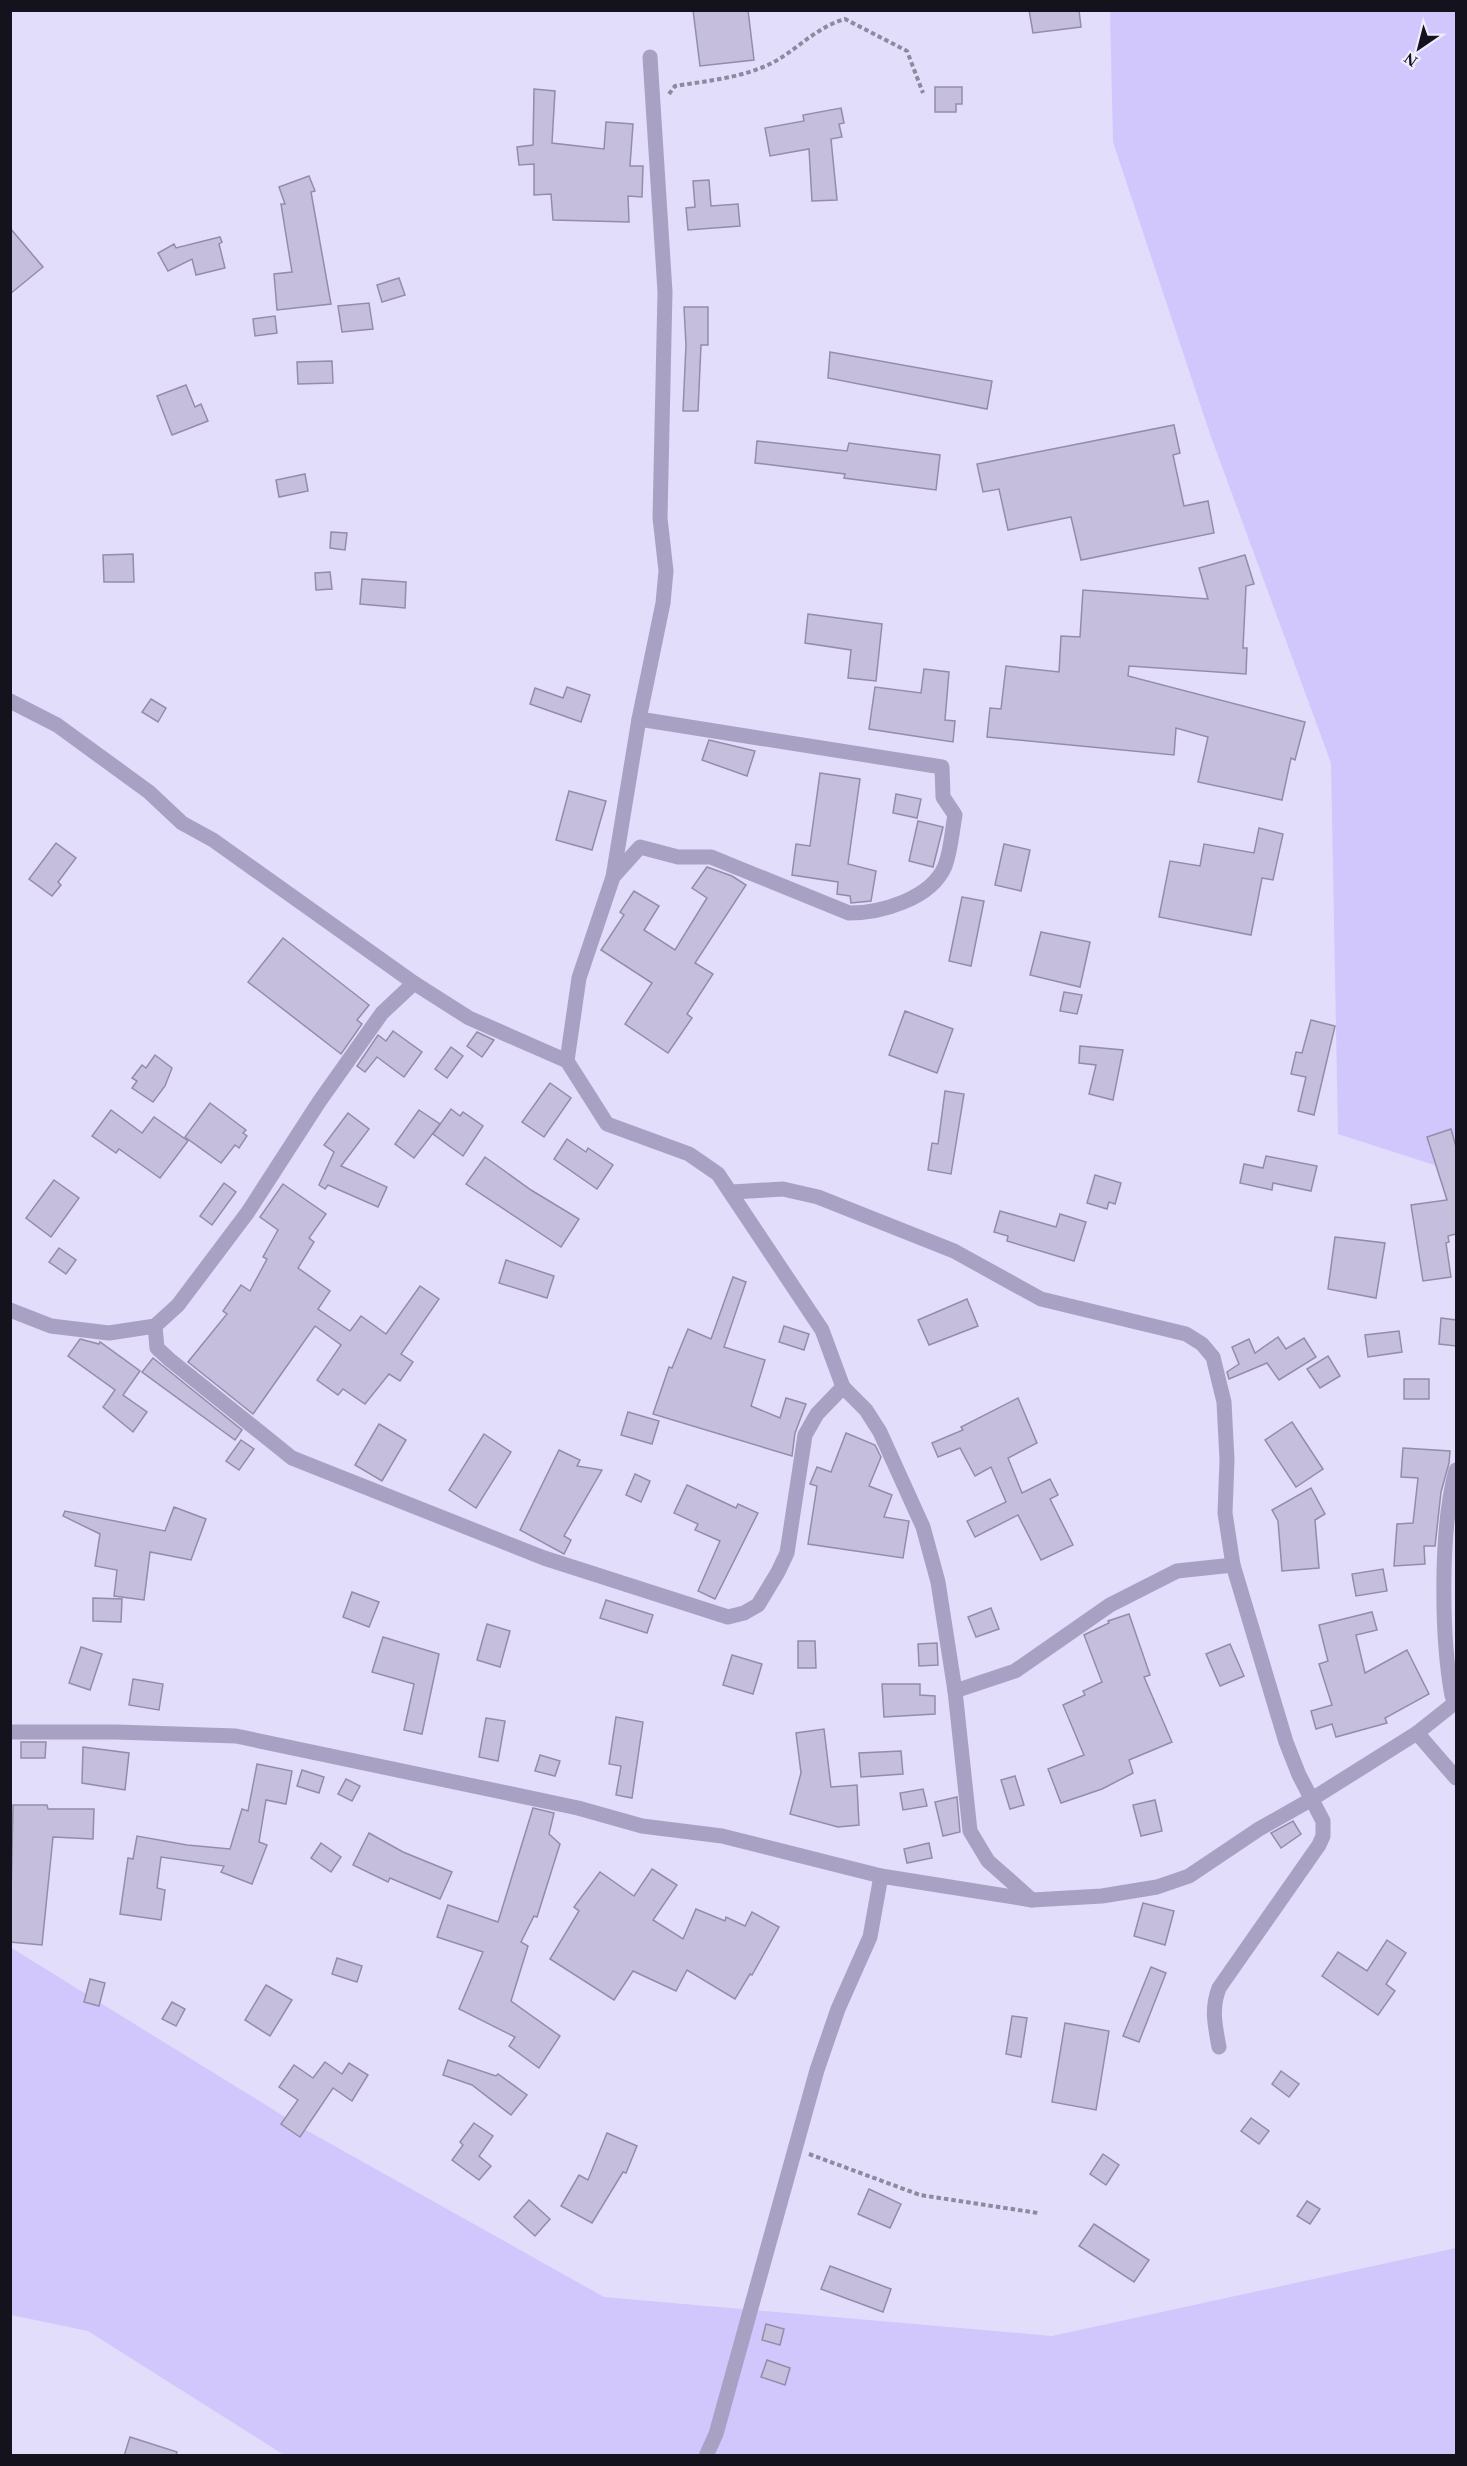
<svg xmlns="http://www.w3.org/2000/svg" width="1467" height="2466" font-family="Georgia,serif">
<rect width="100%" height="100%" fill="#e2ddfb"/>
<g fill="#d1c7fc">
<polygon points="1110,11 1456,11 1456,1172 1338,1134 1331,763 1210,434 1113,142"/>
<polygon points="10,1947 306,2130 604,2297 1052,2336 1456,2248 1456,2455 284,2455 88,2331 11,2315"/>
</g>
<g fill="#c5bfdd" stroke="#938da9" stroke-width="1.5">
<polygon points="693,10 748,10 754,60 700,66"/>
<polygon points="1029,10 1079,10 1081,27 1033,33"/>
<polygon points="935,87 962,87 962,104 956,104 956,112 935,112"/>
<polygon points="534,89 555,91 552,143 604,149 606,122 633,124 630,166 643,166 642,197 628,196 629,222 553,220 551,194 534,195 534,164 519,165 517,147 533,145"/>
<polygon points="841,108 844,123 839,124 842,137 831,139 837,200 812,201 809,149 770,156 765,128 804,121 803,115"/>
<polygon points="309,176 315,191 311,192 331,304 277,310 274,274 292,272 281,204 285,204 279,187"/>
<polygon points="709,180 711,206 738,204 740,226 688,230 686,208 695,207 693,181"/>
<polygon points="10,228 43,267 10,294"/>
<polygon points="220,237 222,242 219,244 225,268 196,275 192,259 168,271 158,253 174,244 176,248"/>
<polygon points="399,278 405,295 382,302 377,285"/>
<polygon points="369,303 373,329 342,332 338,306"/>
<polygon points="684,307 708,307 708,345 701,345 698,411 683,411 686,345"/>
<polygon points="275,316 277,333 255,336 253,319"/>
<polygon points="830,352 992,381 987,409 828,378"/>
<polygon points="332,361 333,383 298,384 297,362"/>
<polygon points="186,385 195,407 201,404 208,421 172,435 157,396"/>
<polygon points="1174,425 1180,453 1173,455 1184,506 1208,501 1214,533 1081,560 1071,517 1008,530 999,489 983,492 977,464"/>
<polygon points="757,441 847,451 849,443 940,455 936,490 844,478 845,474 755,463"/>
<polygon points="305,474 308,491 279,497 276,480"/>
<polygon points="331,532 347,533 345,550 330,548"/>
<polygon points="133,554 134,582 104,582 103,555"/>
<polygon points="1245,555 1254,584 1246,586 1243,648 1247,648 1246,674 1129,666 1128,676 1305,722 1295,760 1291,758 1282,800 1198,782 1208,737 1176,728 1174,755 987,737 990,708 1001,709 1006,666 1059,672 1061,636 1080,637 1083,590 1208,599 1199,568"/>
<polygon points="330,572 332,589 316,590 315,573"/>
<polygon points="362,579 406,582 405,608 360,604"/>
<polygon points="808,614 882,624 876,681 848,678 851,650 805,643"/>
<polygon points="924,669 949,672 945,720 955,721 953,742 869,729 875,687 921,693"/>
<polygon points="567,687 590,695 581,722 530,704 535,688 563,698"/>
<polygon points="151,699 166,708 158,722 142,712"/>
<polygon points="709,740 755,751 747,776 702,760"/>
<polygon points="820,773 860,779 848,864 876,871 871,901 851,903 850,896 837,894 838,882 792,875 796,844 810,846"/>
<polygon points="569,791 606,801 592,850 556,840"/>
<polygon points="896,794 921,799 917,818 893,813"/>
<polygon points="918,821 943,827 933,867 909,861"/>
<polygon points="1259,828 1283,834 1273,880 1262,878 1251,935 1159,917 1170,861 1200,866 1204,844 1254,853"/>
<polygon points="56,843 76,858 58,882 61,885 52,896 29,879"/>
<polygon points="1004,844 1030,850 1021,891 995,885"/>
<polygon points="707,867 732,876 746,885 695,963 713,974 687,1014 692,1018 668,1053 625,1024 652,983 601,950 624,915 620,912 634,891 659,906 644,930 675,950 707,898 692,888"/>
<polygon points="962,897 984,901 971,966 949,961"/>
<polygon points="1041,932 1090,942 1080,987 1030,975"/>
<polygon points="283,938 369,1005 357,1020 362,1024 341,1054 248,982"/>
<polygon points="1064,992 1082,995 1077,1014 1060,1011"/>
<polygon points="905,1011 953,1029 937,1073 889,1055"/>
<polygon points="1311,1020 1335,1026 1314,1115 1298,1111 1306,1077 1291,1074 1296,1052 1302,1053"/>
<polygon points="393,1031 422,1052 404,1077 377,1057 365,1072 357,1066 378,1035 386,1041"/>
<polygon points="477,1032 494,1040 482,1057 467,1046"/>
<polygon points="1080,1046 1123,1050 1113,1100 1089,1094 1096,1065 1079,1063"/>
<polygon points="451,1047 463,1056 447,1078 435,1069"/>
<polygon points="155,1055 172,1068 165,1086 153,1102 132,1088 137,1081 132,1078 142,1065 146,1068"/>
<polygon points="550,1083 571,1098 544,1137 522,1122"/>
<polygon points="945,1091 964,1094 951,1174 928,1170 932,1143 938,1144"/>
<polygon points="210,1103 246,1130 243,1133 247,1136 239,1148 235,1145 221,1163 185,1137"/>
<polygon points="451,1109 460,1116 463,1112 483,1126 463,1156 433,1134"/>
<polygon points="111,1110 142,1133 154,1117 188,1141 160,1178 119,1149 116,1153 92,1136"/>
<polygon points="419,1110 440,1124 414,1158 395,1144"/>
<polygon points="348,1113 369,1129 341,1166 387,1187 378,1207 328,1185 325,1189 319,1185 334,1152 324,1145"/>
<polygon points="1451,1129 1456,1147 1456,1234 1448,1236 1449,1242 1446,1243 1451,1277 1423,1281 1411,1205 1447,1200 1427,1137"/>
<polygon points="567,1139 586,1152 588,1148 613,1165 597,1189 554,1159"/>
<polygon points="1266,1156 1317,1166 1311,1191 1273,1183 1272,1190 1240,1183 1244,1164 1263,1168"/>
<polygon points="485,1157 531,1190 579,1219 561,1247 466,1184"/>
<polygon points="1095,1175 1121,1183 1115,1204 1109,1202 1107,1209 1087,1203"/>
<polygon points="54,1180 79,1198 51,1237 26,1218"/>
<polygon points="224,1183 236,1192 212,1225 200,1216"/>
<polygon points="283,1184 326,1214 309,1238 314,1242 298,1268 330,1291 318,1309 350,1331 361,1316 386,1334 420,1286 439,1299 401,1354 413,1362 400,1381 389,1374 365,1404 343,1389 338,1395 317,1380 341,1345 315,1326 253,1414 188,1362 227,1314 223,1311 241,1285 250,1291 267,1259 263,1257 278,1230 260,1217"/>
<polygon points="1000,1211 1056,1227 1060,1214 1086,1222 1074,1261 1007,1241 1008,1236 994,1232"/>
<polygon points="1335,1237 1385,1243 1376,1298 1328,1289"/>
<polygon points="59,1248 76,1260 66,1274 49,1262"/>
<polygon points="506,1260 554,1276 547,1298 499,1283"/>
<polygon points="733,1277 746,1282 724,1347 765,1360 751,1406 780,1418 786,1398 806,1404 795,1433 792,1456 653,1414 669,1367 672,1368 688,1329 711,1339"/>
<polygon points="967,1299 978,1326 929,1345 918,1320"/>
<polygon points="1441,1318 1456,1320 1456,1346 1439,1344"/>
<polygon points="784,1326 809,1334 804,1350 779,1342"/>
<polygon points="1399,1331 1402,1352 1368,1357 1365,1335"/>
<polygon points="1278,1337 1286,1349 1304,1338 1316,1357 1279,1380 1267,1363 1229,1379 1227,1372 1239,1364 1232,1347 1249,1339 1255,1353"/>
<polygon points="80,1339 99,1344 100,1342 140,1371 123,1395 147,1412 133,1432 103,1407 115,1390 68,1356"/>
<polygon points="1328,1356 1340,1376 1320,1388 1307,1369"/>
<polygon points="153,1358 242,1430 235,1440 142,1372"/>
<rect x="1404" y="1379" width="25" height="20"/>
<polygon points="1018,1398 1037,1443 1008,1458 1022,1493 1050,1479 1058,1495 1050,1499 1073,1545 1041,1560 1018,1515 975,1537 967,1521 1006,1502 991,1467 975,1476 960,1448 938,1457 932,1443 963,1430 961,1427"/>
<polygon points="628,1412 659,1421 652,1444 621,1435"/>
<polygon points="1292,1422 1323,1469 1296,1487 1265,1440"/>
<polygon points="379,1424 406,1440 382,1481 355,1465"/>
<polygon points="846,1433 875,1445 881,1457 869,1486 892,1495 884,1517 909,1521 903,1558 808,1544 817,1486 810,1484 817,1467 831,1472"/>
<polygon points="484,1434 511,1452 476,1508 449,1490"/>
<polygon points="241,1440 254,1449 239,1470 226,1461"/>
<polygon points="1403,1448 1450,1451 1449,1463 1441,1492 1435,1546 1424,1546 1425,1564 1394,1566 1397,1524 1413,1523 1418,1478 1401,1477"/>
<polygon points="559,1450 580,1460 577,1466 602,1470 564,1536 571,1540 564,1554 520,1530"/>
<polygon points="635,1474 650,1481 641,1502 626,1495"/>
<polygon points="687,1485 736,1508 738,1504 758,1513 715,1599 698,1591 720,1541 695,1530 698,1524 674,1513"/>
<polygon points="1311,1488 1325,1514 1315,1520 1319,1568 1282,1571 1278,1521 1272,1510"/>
<polygon points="174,1507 206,1519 191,1560 150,1552 144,1600 114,1596 117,1570 95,1566 100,1534 63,1516 65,1511 165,1531"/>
<polygon points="1383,1569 1387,1591 1356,1596 1352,1574"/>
<polygon points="352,1592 379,1602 369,1627 343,1617"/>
<polygon points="93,1598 122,1599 121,1622 93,1621"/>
<polygon points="606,1600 653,1615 647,1633 600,1618"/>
<polygon points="991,1608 999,1629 976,1637 968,1617"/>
<polygon points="1372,1612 1377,1630 1356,1635 1365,1673 1407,1650 1429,1694 1385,1718 1387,1723 1336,1737 1332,1724 1316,1729 1311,1711 1332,1705 1319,1664 1328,1661 1319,1625"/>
<polygon points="1129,1614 1150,1675 1144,1677 1172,1742 1129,1760 1133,1773 1102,1789 1061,1803 1048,1769 1084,1755 1063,1705 1085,1695 1083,1691 1102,1682 1084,1635 1109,1623 1108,1621"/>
<polygon points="487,1624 510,1631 500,1667 477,1660"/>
<polygon points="383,1637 439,1654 422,1734 404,1730 414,1684 372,1672"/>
<polygon points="798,1641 815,1641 816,1668 798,1668"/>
<polygon points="937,1643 938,1665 919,1666 918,1644"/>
<polygon points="1230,1644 1244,1676 1220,1686 1206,1654"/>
<polygon points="81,1647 102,1654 90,1690 69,1683"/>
<polygon points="732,1655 762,1664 753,1694 723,1685"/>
<polygon points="133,1679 163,1684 159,1710 129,1705"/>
<polygon points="882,1684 920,1684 920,1695 935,1696 935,1714 884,1717"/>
<polygon points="616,1717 643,1722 632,1798 616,1795 621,1766 609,1764"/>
<polygon points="486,1718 505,1721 498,1761 479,1757"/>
<polygon points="824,1729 831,1787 857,1785 859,1825 838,1827 790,1814 801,1773 796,1733"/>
<polygon points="21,1742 46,1742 45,1758 21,1758"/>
<polygon points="83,1747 129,1753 125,1790 82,1783"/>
<polygon points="901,1751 903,1774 861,1777 859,1753"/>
<polygon points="540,1755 560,1761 555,1776 535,1771"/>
<polygon points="257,1764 292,1771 286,1804 266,1800 259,1842 267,1845 252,1884 221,1872 224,1866 161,1857 157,1888 165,1890 161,1920 120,1914 128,1858 133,1859 137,1836 187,1845 230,1849 242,1809 248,1811"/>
<polygon points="302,1770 324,1777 319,1793 297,1786"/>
<polygon points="1015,1776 1024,1805 1010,1809 1001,1780"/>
<polygon points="346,1779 360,1786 352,1801 338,1794"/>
<polygon points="923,1789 927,1806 903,1810 900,1793"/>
<polygon points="957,1797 960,1832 943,1836 935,1802"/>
<polygon points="1155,1800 1162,1831 1141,1836 1133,1805"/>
<polygon points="13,1805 47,1805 48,1809 94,1809 93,1839 53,1837 42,1945 10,1942"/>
<polygon points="533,1808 554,1813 549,1834 560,1844 537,1917 534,1916 521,1942 528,1946 511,2001 560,2036 539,2068 509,2046 515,2037 459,2009 483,1952 437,1937 448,1905 498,1922"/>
<polygon points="1293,1821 1301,1834 1281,1848 1271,1833"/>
<polygon points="369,1833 403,1852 452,1872 440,1899 390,1878 388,1882 353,1865"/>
<polygon points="321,1843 341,1857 331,1872 311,1858"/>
<polygon points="929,1843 932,1858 907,1863 904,1849"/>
<polygon points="652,1869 677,1885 653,1920 683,1939 696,1909 725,1921 726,1917 745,1926 752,1912 779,1927 752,1975 750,1974 735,1999 687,1970 676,1991 633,1971 614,2000 550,1959 579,1911 574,1907 600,1872 634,1896"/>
<polygon points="1143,1903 1174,1911 1165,1945 1134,1936"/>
<polygon points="1387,1940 1406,1953 1386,1984 1395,1991 1378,2015 1322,1976 1338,1952 1367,1971"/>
<polygon points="337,1958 362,1966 357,1982 332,1974"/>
<polygon points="1151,1967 1166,1973 1139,2042 1123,2036"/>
<polygon points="90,1979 105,1983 99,2006 84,2002"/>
<polygon points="266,1985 292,2000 270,2036 245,2020"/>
<polygon points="172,2002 185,2009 176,2026 162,2019"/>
<polygon points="1012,2016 1027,2018 1021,2057 1006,2054"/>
<polygon points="1065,2023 1109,2031 1096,2110 1052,2102"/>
<polygon points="448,2060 496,2076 498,2074 527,2095 511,2115 472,2085 443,2075"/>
<polygon points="325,2062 342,2074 349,2063 368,2075 352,2101 333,2088 300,2137 281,2124 298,2100 279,2087 294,2065 313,2078"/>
<polygon points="1281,2071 1299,2084 1289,2097 1272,2084"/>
<polygon points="1251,2118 1269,2131 1259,2144 1241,2131"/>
<polygon points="474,2123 493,2136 479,2156 491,2166 479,2180 452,2160 463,2145 460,2142"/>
<polygon points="607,2133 637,2146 626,2173 623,2172 592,2223 561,2206 579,2175 588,2180"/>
<polygon points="1103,2154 1119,2165 1106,2185 1090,2174"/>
<polygon points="869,2189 901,2204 890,2228 858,2214"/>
<polygon points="529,2200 550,2219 535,2236 514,2217"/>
<polygon points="1307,2201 1320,2209 1310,2224 1297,2216"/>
<polygon points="1094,2224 1149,2260 1134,2282 1079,2246"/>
<polygon points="830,2266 891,2289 883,2312 821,2289"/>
<polygon points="766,2324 784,2329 780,2345 762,2340"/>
<polygon points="767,2360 790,2368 785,2385 761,2377"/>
<polygon points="130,2437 177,2452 176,2456 124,2456"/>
</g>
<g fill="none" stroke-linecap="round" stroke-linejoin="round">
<g stroke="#8d899f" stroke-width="4" stroke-dasharray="4.5 3" stroke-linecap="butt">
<path d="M669,94L675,86C706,81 741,78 770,64C796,51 816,27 845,19L907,51L923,93"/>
<polyline points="809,2154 920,2195 1038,2213"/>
</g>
<g stroke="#a8a1c4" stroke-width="15">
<polyline points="10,701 57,725 149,792 182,823 213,840 414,983 469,1018 567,1061 607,1124 689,1154 718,1174 822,1330 843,1387 866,1410 880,1432 923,1527 938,1582 955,1691 970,1831 988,1861 1032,1900"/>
<path d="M613,877L640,847L678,857H711L849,913C881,913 931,899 945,866C951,850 952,831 955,815L943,797L942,767L639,719"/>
<polyline points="567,1061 579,978 613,877 639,719 663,603 666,571 660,518 665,292 650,57"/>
<path d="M732,1192L783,1189L818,1197L954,1251L1041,1299L1186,1334L1202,1344L1213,1357L1224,1402L1227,1460L1225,1513L1233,1565L1286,1742L1299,1775L1323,1821V1836L1319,1845L1219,1988C1211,2009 1215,2025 1219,2047"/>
<polyline points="10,1310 51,1326 109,1333 155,1326 178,1305 248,1212 319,1102 382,1013 414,983"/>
<polyline points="155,1326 157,1348 170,1360 292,1458 544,1558 728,1617 744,1613 758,1605 778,1572 787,1553 805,1435 817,1414 843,1387"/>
<path d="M1456,1470C1440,1529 1441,1635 1452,1696L1456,1699"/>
<polyline points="955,1691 1015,1671 1110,1605 1177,1571 1233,1565"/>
<polyline points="10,1732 116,1732 236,1736 578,1808 642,1826 722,1836 881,1876"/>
<polyline points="1417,1733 1456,1778"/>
<polyline points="706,2456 716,2434 817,2070 838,2009 870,1937 881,1876 1032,1900 1102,1896 1157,1887 1189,1876 1259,1829 1312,1799 1417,1733 1456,1702"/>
</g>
</g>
<rect width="1467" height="2466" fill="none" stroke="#14121c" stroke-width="24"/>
<g transform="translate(1419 48) rotate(215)" stroke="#efecfe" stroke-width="4.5" paint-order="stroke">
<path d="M0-4.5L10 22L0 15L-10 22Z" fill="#14121c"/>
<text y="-9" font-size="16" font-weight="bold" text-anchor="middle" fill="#14121c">N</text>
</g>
</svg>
